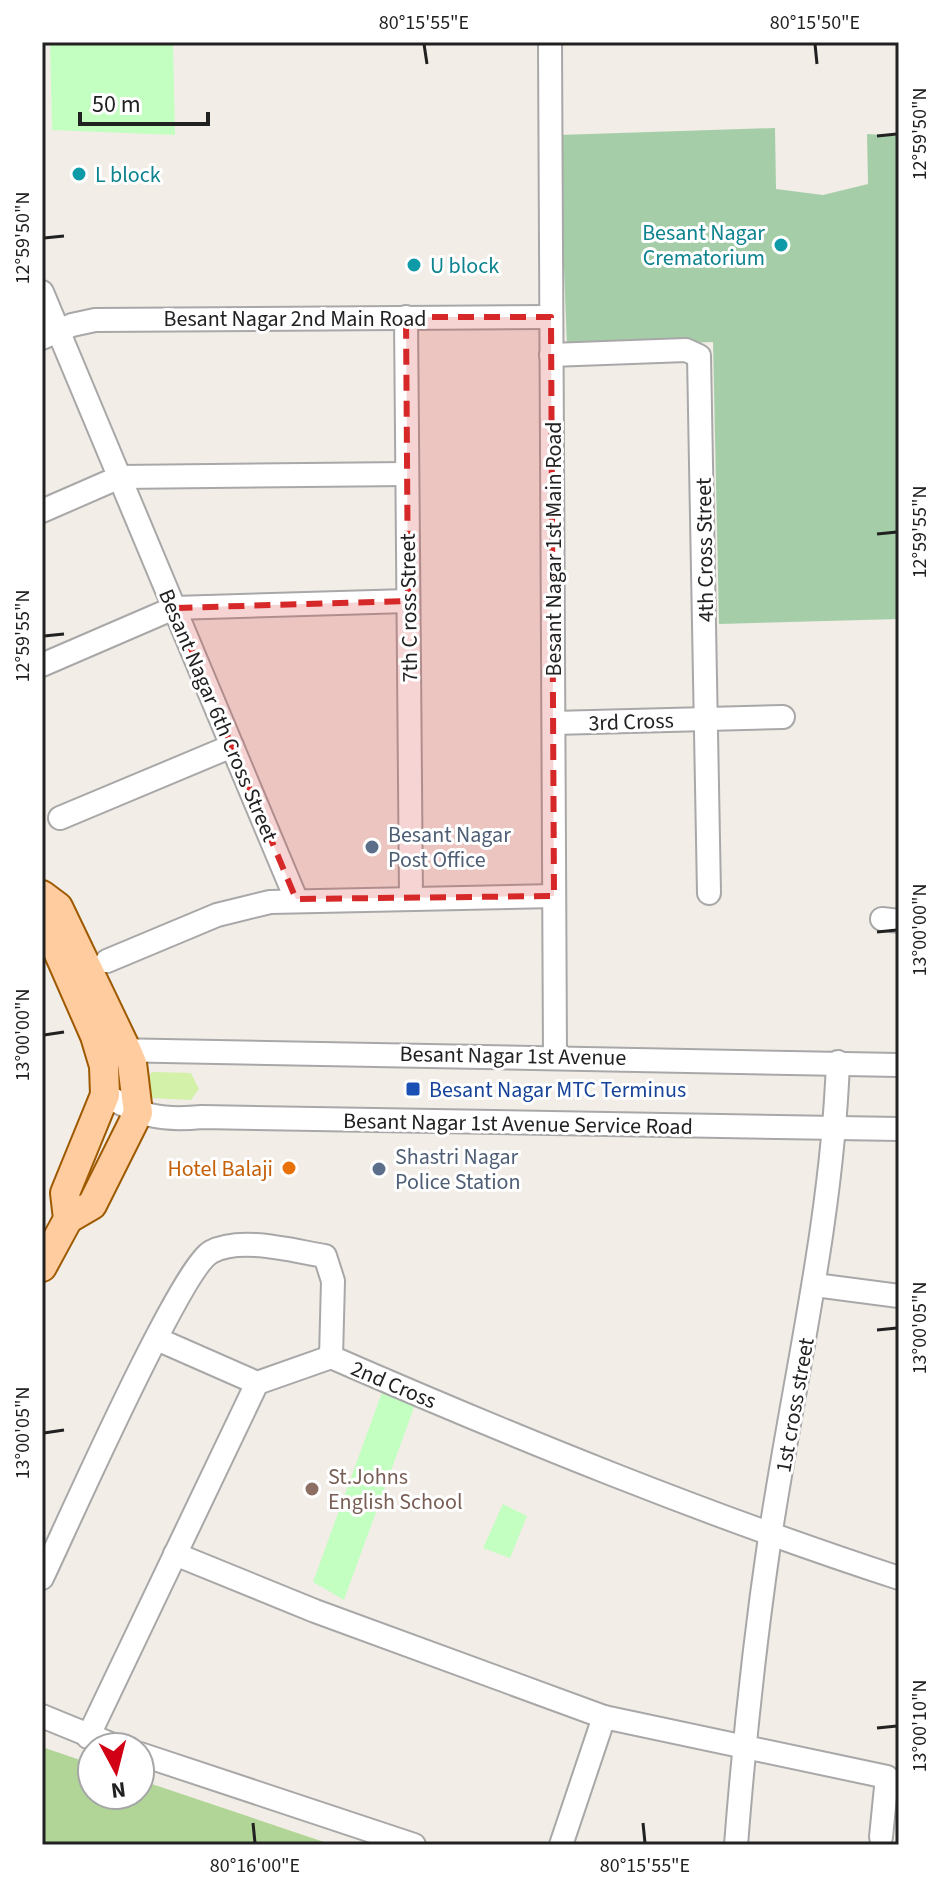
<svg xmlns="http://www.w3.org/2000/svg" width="941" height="1887" font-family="'Source Sans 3',sans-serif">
<rect width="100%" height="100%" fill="#f2ede7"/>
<polygon fill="#d3f1a8" points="152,1072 191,1073 199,1089 191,1100 148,1098 142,1084"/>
<polygon fill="#b0d597" points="42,1747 92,1764 92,1795 140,1795 140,1780 333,1845 42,1845"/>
<polygon fill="#a5cea8" points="775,128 776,189 823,195 868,184 867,134 899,136 899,619 719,624 713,342 567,347 559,135"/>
<g fill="#c2ffc1">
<polygon points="50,42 173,42 175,135 52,130"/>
<polygon points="384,1387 416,1402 344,1600 313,1582"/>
<polygon points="503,1504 527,1516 510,1558 483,1548"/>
</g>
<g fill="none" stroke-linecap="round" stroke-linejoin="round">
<g stroke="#a8a8a8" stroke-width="26">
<g id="minor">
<polyline points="550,42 555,1056"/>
<polyline points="42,292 296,899"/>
<polyline points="406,317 411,898"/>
<polyline points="42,338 72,325 95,320 551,317"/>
<polyline points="551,355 686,350 699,356 709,893"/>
<polyline points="42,511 120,477 407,474"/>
<polyline points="42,665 174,608 408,601"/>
<polyline points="554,723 783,717"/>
<polyline points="60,818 232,746"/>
<polyline points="882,919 899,921"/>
<polyline points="107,961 217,915 270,902 554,896"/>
<polyline points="112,1050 899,1065"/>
<path d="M105,1095C143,1116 159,1121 202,1117L899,1129"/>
<polyline points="815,1285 899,1296"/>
<polyline points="157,1339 257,1383"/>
<polyline points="175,1554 315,1611 604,1717 887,1777 881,1837"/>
<path d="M42,1578C65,1530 180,1269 211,1252C241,1236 293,1251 325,1256L333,1281L331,1357"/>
<polyline points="42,1716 118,1747"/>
<path d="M88,1737L257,1383L331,1357C517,1438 706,1515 899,1578"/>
<polyline points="140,1754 414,1845"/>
<polyline points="561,1845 604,1717"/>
<path d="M736,1845C744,1742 755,1639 770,1537C794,1378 832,1223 838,1062"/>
</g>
</g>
<g stroke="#9e5a00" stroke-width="32">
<g id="major">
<polyline points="42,895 58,907 126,1049 132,1063 138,1113 92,1205 68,1219"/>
<polyline points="42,915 95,1036 104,1066 105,1095 65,1193 68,1219 42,1267"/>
</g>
</g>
<use href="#minor" stroke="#fff" stroke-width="22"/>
<use href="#major" stroke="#ffcc9f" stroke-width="28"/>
</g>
<path fill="#d62828" fill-opacity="0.2" stroke="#d62828" stroke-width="6" stroke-dasharray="16 10" stroke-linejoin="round" d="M406,317H551L554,896L296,899L174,608L408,601Z"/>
<path fill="none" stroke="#212121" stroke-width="3" d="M424,44L427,64M815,44L817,64M877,136L897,134M44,238L64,236M877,534L897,532M44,636L64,634M877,932L897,930M44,1035L64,1032M877,1330L897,1328M44,1433L64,1430M877,1728L897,1726M253,1823L255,1843M643,1823L645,1843"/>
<g fill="#0f9aa8" stroke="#fff" stroke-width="3">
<circle cx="79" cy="174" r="8"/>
<circle cx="781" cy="245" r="8"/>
<circle cx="414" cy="265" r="8"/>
</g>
<g fill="#5c6f8a" stroke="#fff" stroke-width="3">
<circle cx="372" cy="847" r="8"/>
<circle cx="379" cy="1169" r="8"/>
</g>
<rect fill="#1a4fb4" stroke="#fff" stroke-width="3" x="405" y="1081" width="16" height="16" rx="4"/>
<circle fill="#e8710a" stroke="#fff" stroke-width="3" cx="289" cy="1168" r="8"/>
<circle fill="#8d6e63" stroke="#fff" stroke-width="3" cx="312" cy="1489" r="8"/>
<g text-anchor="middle" stroke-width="6" stroke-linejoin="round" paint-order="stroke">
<g font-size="22" fill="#0d838f" stroke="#fff" text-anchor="start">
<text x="95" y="182">L block</text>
<text x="765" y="240" text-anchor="end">Besant Nagar<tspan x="765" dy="25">Crematorium</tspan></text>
<text x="430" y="273">U block</text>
</g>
<g font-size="22" fill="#212121" stroke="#fff">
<text x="295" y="326">Besant Nagar 2nd Main Road</text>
<text transform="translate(553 549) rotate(-90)" y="8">Besant Nagar 1st Main Road</text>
<text transform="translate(704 550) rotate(-91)" y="8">4th Cross Street</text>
<text transform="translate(408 608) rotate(-91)" y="8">7th C ross Street</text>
<text transform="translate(219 715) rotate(67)" y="8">Besant Nagar 6th Cross Street</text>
<text transform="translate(631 721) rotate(-2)" y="8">3rd Cross</text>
<text transform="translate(513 1055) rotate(1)" y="8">Besant Nagar 1st Avenue</text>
<text transform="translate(518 1123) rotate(1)" y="8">Besant Nagar 1st Avenue Service Road</text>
<text transform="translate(394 1384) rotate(23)" y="8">2nd Cross</text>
<text transform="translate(794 1405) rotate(-80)" y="8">1st cross street</text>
</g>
<g font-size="22" fill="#4e5e75" stroke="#fff" text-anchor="start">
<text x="388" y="842">Besant Nagar<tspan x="388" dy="25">Post Office</tspan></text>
<text x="395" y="1164">Shastri Nagar<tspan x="395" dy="25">Police Station</tspan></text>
</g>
<g font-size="22" fill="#164399" stroke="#fff" text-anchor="start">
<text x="429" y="1097">Besant Nagar MTC Terminus</text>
</g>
<g font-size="22" fill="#c56008" stroke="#fff" text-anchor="end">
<text x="273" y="1176">Hotel Balaji</text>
</g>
<g font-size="22" fill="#785e54" stroke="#fff" text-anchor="start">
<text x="328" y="1484">St.Johns<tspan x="328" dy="25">English School</tspan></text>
</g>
</g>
<rect width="941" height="1887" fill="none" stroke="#ffffff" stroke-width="88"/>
<g transform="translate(116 1771) rotate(173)"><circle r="38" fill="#ffffff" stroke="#a6a6a6" stroke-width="2"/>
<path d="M0-6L14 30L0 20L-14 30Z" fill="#d20014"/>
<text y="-12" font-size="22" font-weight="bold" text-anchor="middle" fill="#212121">N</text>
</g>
<path d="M80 112v12h128v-12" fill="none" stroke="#212121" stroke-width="4"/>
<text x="92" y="112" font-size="24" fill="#212121" stroke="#ffffff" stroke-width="6" paint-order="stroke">50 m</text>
<rect x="44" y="44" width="853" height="1799" fill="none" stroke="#212121" stroke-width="3"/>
<g font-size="20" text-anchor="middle" fill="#212121">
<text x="424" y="29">80°15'55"E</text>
<text x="815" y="29">80°15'50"E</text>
<text transform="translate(919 134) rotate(-90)" y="7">12°59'50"N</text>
<text transform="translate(22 238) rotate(-90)" y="7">12°59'50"N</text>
<text transform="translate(919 532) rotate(-90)" y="7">12°59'55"N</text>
<text transform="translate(22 636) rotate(-90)" y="7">12°59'55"N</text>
<text transform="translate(919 930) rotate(-90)" y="7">13°00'00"N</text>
<text transform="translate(22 1035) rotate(-90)" y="7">13°00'00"N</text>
<text transform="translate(919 1328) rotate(-90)" y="7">13°00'05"N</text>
<text transform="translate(22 1433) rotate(-90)" y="7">13°00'05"N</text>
<text transform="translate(919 1726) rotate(-90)" y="7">13°00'10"N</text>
<text x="255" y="1872">80°16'00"E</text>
<text x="645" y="1872">80°15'55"E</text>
</g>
</svg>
